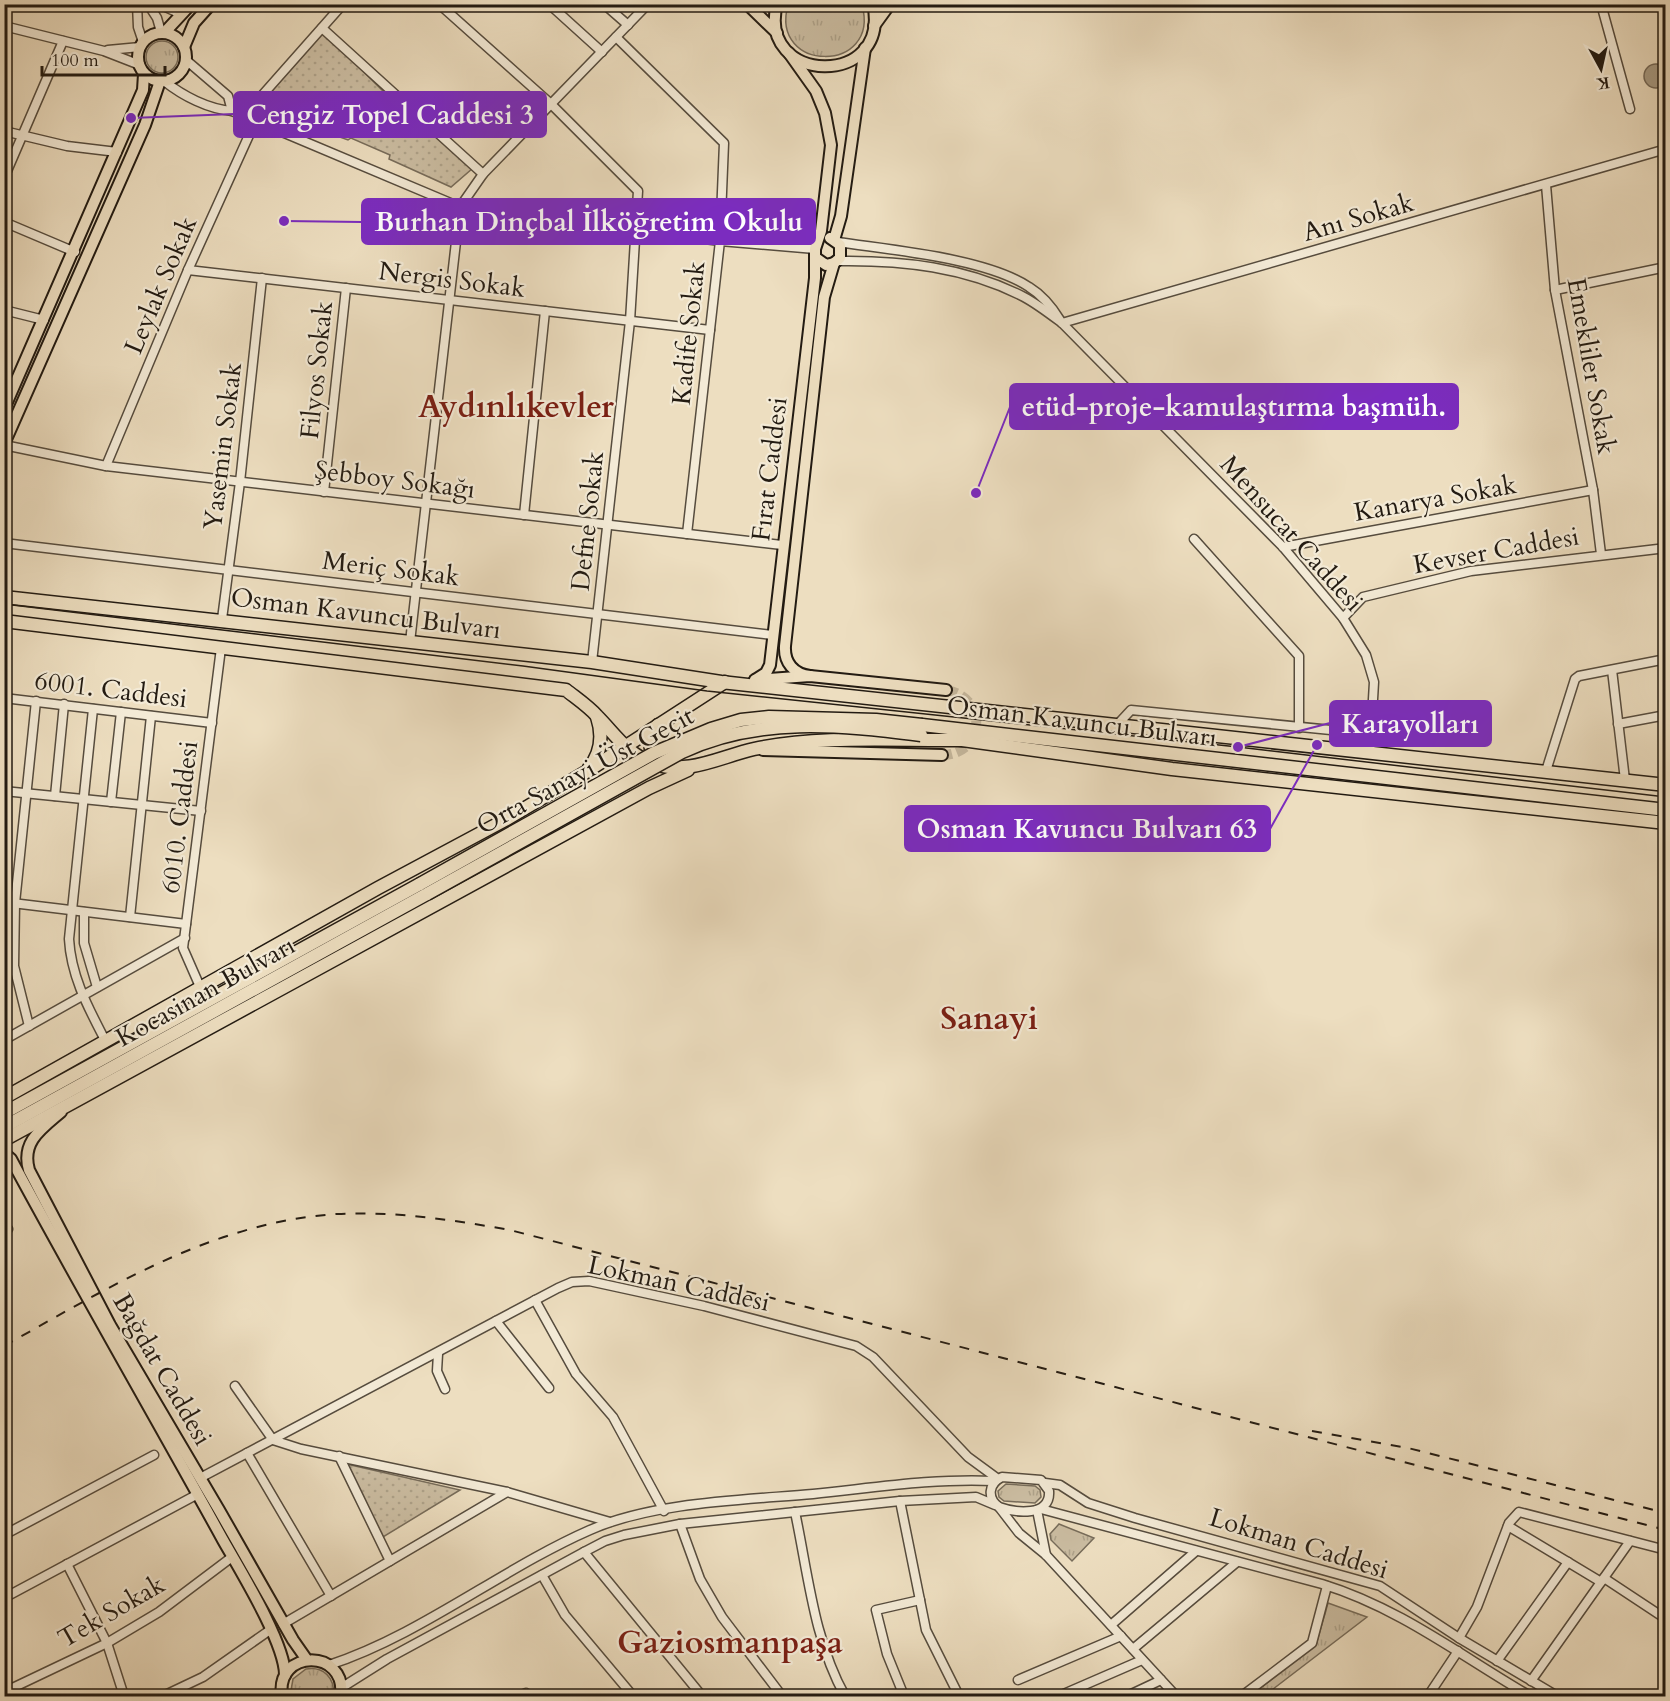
<svg xmlns="http://www.w3.org/2000/svg" width="1670" height="1701" font-family="Cardo,serif">
<defs>
<pattern id="grass-tufts" width="24" height="20" patternUnits="userSpaceOnUse" patternTransform="scale(1.5)"><rect width="24" height="20" fill="#cbbda2"/><path d="M3 7l-1-3M5 7V3M7 7l1-3M15 17l-1-3M17 17v-4M19 17l1-3" fill="none" stroke="#aea28a"/></pattern>
<pattern id="park-dots" width="8" height="8" patternUnits="userSpaceOnUse" patternTransform="scale(1.5)"><rect width="8" height="8" fill="#cbbda2"/><path d="M2 2h.1M6 6h.1" fill="none" stroke="#aea28a" stroke-width="1.8" stroke-linecap="round"/></pattern>
</defs>
<rect width="100%" height="100%" fill="#eddec0"/>
<filter id="stains"><feTurbulence type="fractalNoise" baseFrequency=".00333" numOctaves="4"/><feColorMatrix values="0 0 0 0 .2 0 0 0 0 .09 0 0 0 0 .02 0 0 0 .5 -.17"/></filter>
<radialGradient id="worn" r=".72"><stop offset=".6" stop-color="#630" stop-opacity="0"/><stop offset="1" stop-color="#630" stop-opacity=".3"/></radialGradient>
<g fill="url(#grass-tufts)" stroke="#776c5a" stroke-width="1.5">
<path d="M788,5H862C881,74 769,73 788,5Z"/>
<circle cx="162" cy="57" r="16"/>
<polygon points="1006,1484 1035,1486 1040,1490 1041,1497 1035,1503 1004,1501 999,1497 998,1491"/>
<polygon points="1059,1524 1094,1538 1072,1561 1051,1540 1050,1534"/>
<polygon points="1328,1603 1367,1617 1264,1696 1250,1696 1316,1645"/>
<path d="M306,1669C323,1666 336,1678 333,1696H290L293,1679Z"/>
</g>
<g fill="url(#park-dots)" stroke="#776c5a" stroke-width="1.5">
<polygon points="322,30 391,99 396,96 473,168 451,187 389,159 390,155 351,138 348,140 255,107"/>
<polygon points="342,1463 460,1490 383,1537"/>
</g>
<circle fill="#a89c85" stroke="#736857" stroke-width="1.5" cx="1656" cy="76" r="12"/>
<g fill="none" stroke-linecap="round" stroke-linejoin="round">
<path stroke="#c5b79d" stroke-width="10" stroke-dasharray="10 5" stroke-linecap="butt" d="M942,755C985,755 989,697 946,690"/>
<g stroke="#564c3e" stroke-width="11">
<g id="minor">
<polyline points="137,4 138,27 143,42"/>
<polyline points="148,4 157,18 161,32"/>
<polyline points="159,4 181,14"/>
<polyline points="439,4 551,104 638,191 630,321 592,662"/>
<polyline points="549,4 602,52"/>
<polyline points="604,4 628,25"/>
<polyline points="1601,4 1630,109"/>
<polyline points="4,26 104,51 140,65"/>
<polyline points="322,28 483,174"/>
<polyline points="616,37 724,143 720,241 687,534"/>
<polyline points="108,50 140,47"/>
<polyline points="186,60 228,96 232,111"/>
<path d="M164,81C183,96 208,109 232,111L460,207L720,241L815,249"/>
<polyline points="243,117 343,4"/>
<polyline points="4,131 67,146 117,152"/>
<polyline points="4,178 63,41"/>
<polyline points="1546,185 1555,290 1593,490 1601,554"/>
<polyline points="4,222 75,252"/>
<path d="M838,242C890,250 986,258 1029,287C1042,295 1052,307 1060,320"/>
<path d="M838,261C901,260 966,267 1024,297C1037,304 1050,314 1062,323L1283,547L1343,618L1366,655L1374,682L1370,751"/>
<polyline points="188,270 710,330"/>
<polyline points="1555,290 1666,267"/>
<polyline points="4,310 44,320"/>
<polyline points="1062,323 1666,149"/>
<polyline points="4,445 106,466 782,545"/>
<polyline points="106,466 188,270 255,122"/>
<polyline points="324,492 346,288"/>
<polyline points="524,515 545,311"/>
<polyline points="1194,539 1299,656 1299,728"/>
<polyline points="4,543 772,635"/>
<polyline points="1283,547 1593,490"/>
<polyline points="1343,618 1363,597 1471,571 1666,548"/>
<polyline points="222,619 240,482 262,278"/>
<polyline points="410,642 460,207 483,174 648,4"/>
<polyline points="1612,670 1625,780"/>
<polyline points="4,698 212,723"/>
<path d="M93,709L69,939C71,977 89,1009 106,1042"/>
<polyline points="4,723 7,698"/>
<polyline points="1118,724 1131,710 1371,734"/>
<polyline points="1618,724 1666,715"/>
<polyline points="1546,771 1575,679 1579,676 1666,659"/>
<polyline points="4,791 201,811"/>
<polyline points="55,796 64,704"/>
<polyline points="111,802 121,712"/>
<polyline points="4,902 186,924"/>
<polyline points="84,912 84,943 97,987"/>
<polyline points="130,917 151,716"/>
<polyline points="201,989 183,948 221,648"/>
<polyline points="29,1026 14,966 15,903 36,701"/>
<polyline points="4,1040 185,938"/>
<polyline points="4,1231 8,1229"/>
<polyline points="535,1300 576,1374 613,1417 664,1511"/>
<polyline points="496,1321 549,1388"/>
<polyline points="438,1354 437,1371 445,1389"/>
<polyline points="235,1386 273,1440 301,1449 507,1492 610,1522"/>
<polyline points="247,1453 331,1596"/>
<polyline points="339,1456 390,1561"/>
<path d="M1002,1477L1041,1480L1049,1491C1051,1517 1016,1513 999,1507C987,1498 988,1484 1002,1477Z"/>
<polyline points="200,1478 558,1288 572,1282 589,1281 704,1306 856,1346 873,1357 968,1457 998,1479"/>
<polyline points="1045,1483 1060,1485 1088,1503 1135,1518 1380,1586 1459,1638 1557,1696"/>
<polyline points="900,1501 926,1630 959,1696"/>
<polyline points="999,1507 1019,1533 1046,1555 1176,1696"/>
<path d="M1041,1509L1322,1584C1400,1608 1461,1656 1530,1696"/>
<polyline points="1037,1510 1046,1555"/>
<path d="M795,1512C808,1573 814,1641 845,1696"/>
<polyline points="680,1524 700,1579 722,1617 782,1696"/>
<polyline points="1508,1526 1601,1582"/>
<polyline points="4,1535 154,1455"/>
<polyline points="584,1552 702,1696"/>
<polyline points="67,1564 107,1643 124,1696"/>
<polyline points="542,1575 565,1615 633,1696"/>
<polyline points="1604,1578 1666,1619"/>
<polyline points="4,1598 198,1494"/>
<polyline points="283,1624 507,1492"/>
<polyline points="1111,1625 1196,1551"/>
<polyline points="1459,1638 1477,1607 1509,1523 1519,1512 1666,1550"/>
<polyline points="1133,1649 1237,1562"/>
<polyline points="1497,1661 1568,1562"/>
<path d="M329,1665C419,1636 503,1568 590,1530C653,1502 745,1500 813,1494C873,1488 934,1478 994,1481"/>
<polyline points="1018,1680 1121,1636"/>
<polyline points="1531,1681 1630,1541"/>
<polyline points="341,1688 387,1659 584,1552 605,1541 624,1535 680,1524 900,1501 976,1497 995,1505"/>
<polyline points="4,1692 107,1643 159,1612 232,1557"/>
<polyline points="163,1696 203,1677 270,1630"/>
<polyline points="520,1696 526,1693"/>
<polyline points="904,1696 887,1654 876,1610 920,1600"/>
<polyline points="1059,1696 1142,1660"/>
<polyline points="1127,1696 1161,1680"/>
<polyline points="1242,1696 1312,1643 1327,1586"/>
<polyline points="1428,1696 1458,1651"/>
</g>
</g>
<g stroke="#231b12" stroke-width="14">
<g id="major">
<polyline points="747,4 777,33"/>
<path d="M777,4C756,85 892,89 873,4"/>
<polyline points="874,26 890,4"/>
<polyline points="165,32 191,4"/>
<circle cx="162" cy="57" r="24"/>
<polyline points="184,47 194,23 211,4"/>
<polyline points="834,240 841,216 865,48"/>
<polyline points="816,258 826,265 834,263 840,258 840,245 830,238"/>
<polyline points="4,409 143,90 144,74"/>
<polyline points="4,444 145,125 160,81"/>
<path d="M810,676C794,674 784,663 785,646L824,297L834,263"/>
<polyline points="755,680 766,673 770,665 815,278 815,249 821,231 831,145 825,113 816,91 789,53"/>
<polyline points="755,680 810,676 946,690"/>
<polyline points="763,750 942,755"/>
<path d="M61,1112C41,1129 21,1142 29,1170L110,1325L219,1510L293,1640L307,1660"/>
<path d="M4,1153L11,1159C80,1287 153,1413 223,1540C240,1570 285,1643 285,1675"/>
<path d="M282,1696C275,1649 347,1648 341,1696"/>
</g>
</g>
<g stroke="#231b12" stroke-width="15">
<g id="highway">
<polyline points="4,597 592,662 721,682 1666,785"/>
<path d="M4,621L566,690C576,698 588,706 597,716C615,734 627,754 652,763C687,776 719,757 754,749C821,735 895,741 963,740"/>
<polyline points="922,725 1666,810"/>
<polyline points="955,739 1172,769 1666,823"/>
<path d="M656,761C648,748 649,736 658,725"/>
<path d="M589,768C601,753 603,735 597,717"/>
<polyline points="4,1098 378,888 505,820 586,772 725,682"/>
<polyline points="4,1113 420,884"/>
<polyline points="4,1127 427,894"/>
<polyline points="4,1140 649,788 688,770"/>
</g>
</g>
<use href="#minor" stroke="#f3ead6" stroke-width="8"/>
<use href="#major" stroke="#eddec0" stroke-width="10"/>
<use href="#highway" stroke="#eddec0" stroke-width="12"/>
<polyline stroke="#231b12" stroke-width="1.5" points="4,604 523,666 707,691 1238,747 1666,797"/>
<g stroke="#231b12" stroke-width="2" stroke-dasharray="10 10" stroke-linecap="butt">
<path d="M4,1346C110,1287 213,1222 337,1214C396,1211 453,1220 510,1230L1666,1530"/>
<polyline points="1312,1431 1408,1448 1666,1513"/>
</g>
<g stroke="#231b12" stroke-width="15" stroke-linecap="butt">
<g id="highway-bridge">
<polyline points="420,884 654,753 711,729 741,720 769,717 876,720 922,725"/>
<path d="M427,894L682,752C758,716 840,725 921,735"/>
</g>
</g>
<use href="#highway-bridge" stroke="#eddec0" stroke-width="12"/>
</g>
<g text-anchor="middle" stroke-width="4.5" stroke-linejoin="round" paint-order="stroke">
<g font-size="26" fill="#231b12" stroke="#f3ead6">
<text transform="translate(1358 217) rotate(-16)" y="9">Anı Sokak</text>
<text transform="translate(452 279) rotate(7)" y="9">Nergis Sokak</text>
<text transform="translate(160 285) rotate(-67)" y="9">Leylak Sokak</text>
<text transform="translate(688 333) rotate(-84)" y="9">Kadife Sokak</text>
<text transform="translate(1592 366) rotate(80)" y="9">Emekliler Sokak</text>
<text transform="translate(316 370) rotate(-84)" y="9">Filyos Sokak</text>
<text transform="translate(222 446) rotate(-83)" y="9">Yasemin Sokak</text>
<text transform="translate(769 469) rotate(-83)" y="9">Fırat Caddesi</text>
<text transform="translate(395 479) rotate(7)" y="9">Şebboy Sokağı</text>
<text transform="translate(1435 498) rotate(-10)" y="9">Kanarya Sokak</text>
<text transform="translate(587 521) rotate(-84)" y="9">Defne Sokak</text>
<text transform="translate(1292 533) rotate(48)" y="9">Mensucat Caddesi</text>
<text transform="translate(1496 550) rotate(-10)" y="9">Kevser Caddesi</text>
<text transform="translate(391 568) rotate(7)" y="9">Meriç Sokak</text>
<text transform="translate(366 613) rotate(7)" y="9">Osman Kavuncu Bulvarı</text>
<text transform="translate(111 689) rotate(7)" y="9">6001. Caddesi</text>
<text transform="translate(1082 721) rotate(7)" y="9">Osman Kavuncu Bulvarı</text>
<text transform="translate(585 770) rotate(-28)" y="9">Orta Sanayi Üst Geçit</text>
<text transform="translate(179 817) rotate(-83)" y="9">6010. Caddesi</text>
<text transform="translate(205 991) rotate(-29)" y="9">Kocasinan Bulvarı</text>
<text transform="translate(679 1283) rotate(12)" y="9">Lokman Caddesi</text>
<text transform="translate(163 1369) rotate(60)" y="9">Bağdat Caddesi</text>
<text transform="translate(1299 1543) rotate(17)" y="9">Lokman Caddesi</text>
<text transform="translate(111 1611) rotate(-30)" y="9">Tek Sokak</text>
</g>
<g font-size="32" font-weight="bold" fill="#7a1f14" stroke="#f3ead6">
<text x="516" y="417">Aydınlıkevler</text>
<text x="989" y="1029">Sanayi</text>
<text x="730" y="1653">Gaziosmanpaşa</text>
</g>
</g>
<path fill="none" stroke="#7b2cbf" stroke-width="2" d="M131 118L234 114M284 221L362 222M976 493L1010 407M1238 747L1330 723M1317 745L1270 829"/>
<g fill="#7b2cbf" stroke="#f3ead6" stroke-width="2">
<circle cx="131" cy="118" r="6"/>
<circle cx="284" cy="221" r="6"/>
<circle cx="976" cy="493" r="6"/>
<circle cx="1238" cy="747" r="6"/>
<circle cx="1317" cy="745" r="6"/>
</g>
<g fill="#7b2cbf" stroke="#7b2cbf" stroke-width="2">
<rect x="234" y="92" width="312" height="45" rx="6"/>
<rect x="362" y="199" width="453" height="45" rx="6"/>
<rect x="1010" y="384" width="448" height="45" rx="6"/>
<rect x="1330" y="701" width="161" height="45" rx="6"/>
<rect x="905" y="806" width="365" height="45" rx="6"/>
</g>
<g font-size="27" text-anchor="middle" font-weight="bold" fill="#fff">
<text x="390" y="124">Cengiz Topel Caddesi 3</text>
<text x="589" y="231">Burhan Dinçbal İlköğretim Okulu</text>
<text x="1234" y="416">etüd-proje-kamulaştırma başmüh.</text>
<text x="1410" y="733">Karayolları</text>
<text x="1087" y="838">Osman Kavuncu Bulvarı 63</text>
</g>
<rect width="1670" height="1701" fill="none" stroke="#eddec0" stroke-width="24"/>
<rect x="6" y="6" width="1658" height="1689" fill="none" stroke="#231b12" stroke-width="3"/>
<rect x="12" y="12" width="1646" height="1677" fill="none" stroke="#231b12" stroke-width="1.5"/>
<g transform="translate(1601 69) rotate(172)" stroke="#f3ead6" stroke-width="4.5" paint-order="stroke">
<path d="M0-4.5L10 22L0 15L-10 22Z" fill="#231b12"/>
<text y="-9" font-size="16" font-weight="bold" text-anchor="middle" fill="#231b12">K</text>
</g>
<path d="M42 66v9h123v-9" fill="none" stroke="#231b12" stroke-width="3"/>
<text x="51" y="66" font-size="18" fill="#231b12" stroke="#f3ead6" stroke-width="4.5" paint-order="stroke">100 m</text>
<rect width="100%" height="100%" filter="url(#stains)"/>
<rect width="100%" height="100%" fill="url(#worn)"/>
</svg>
